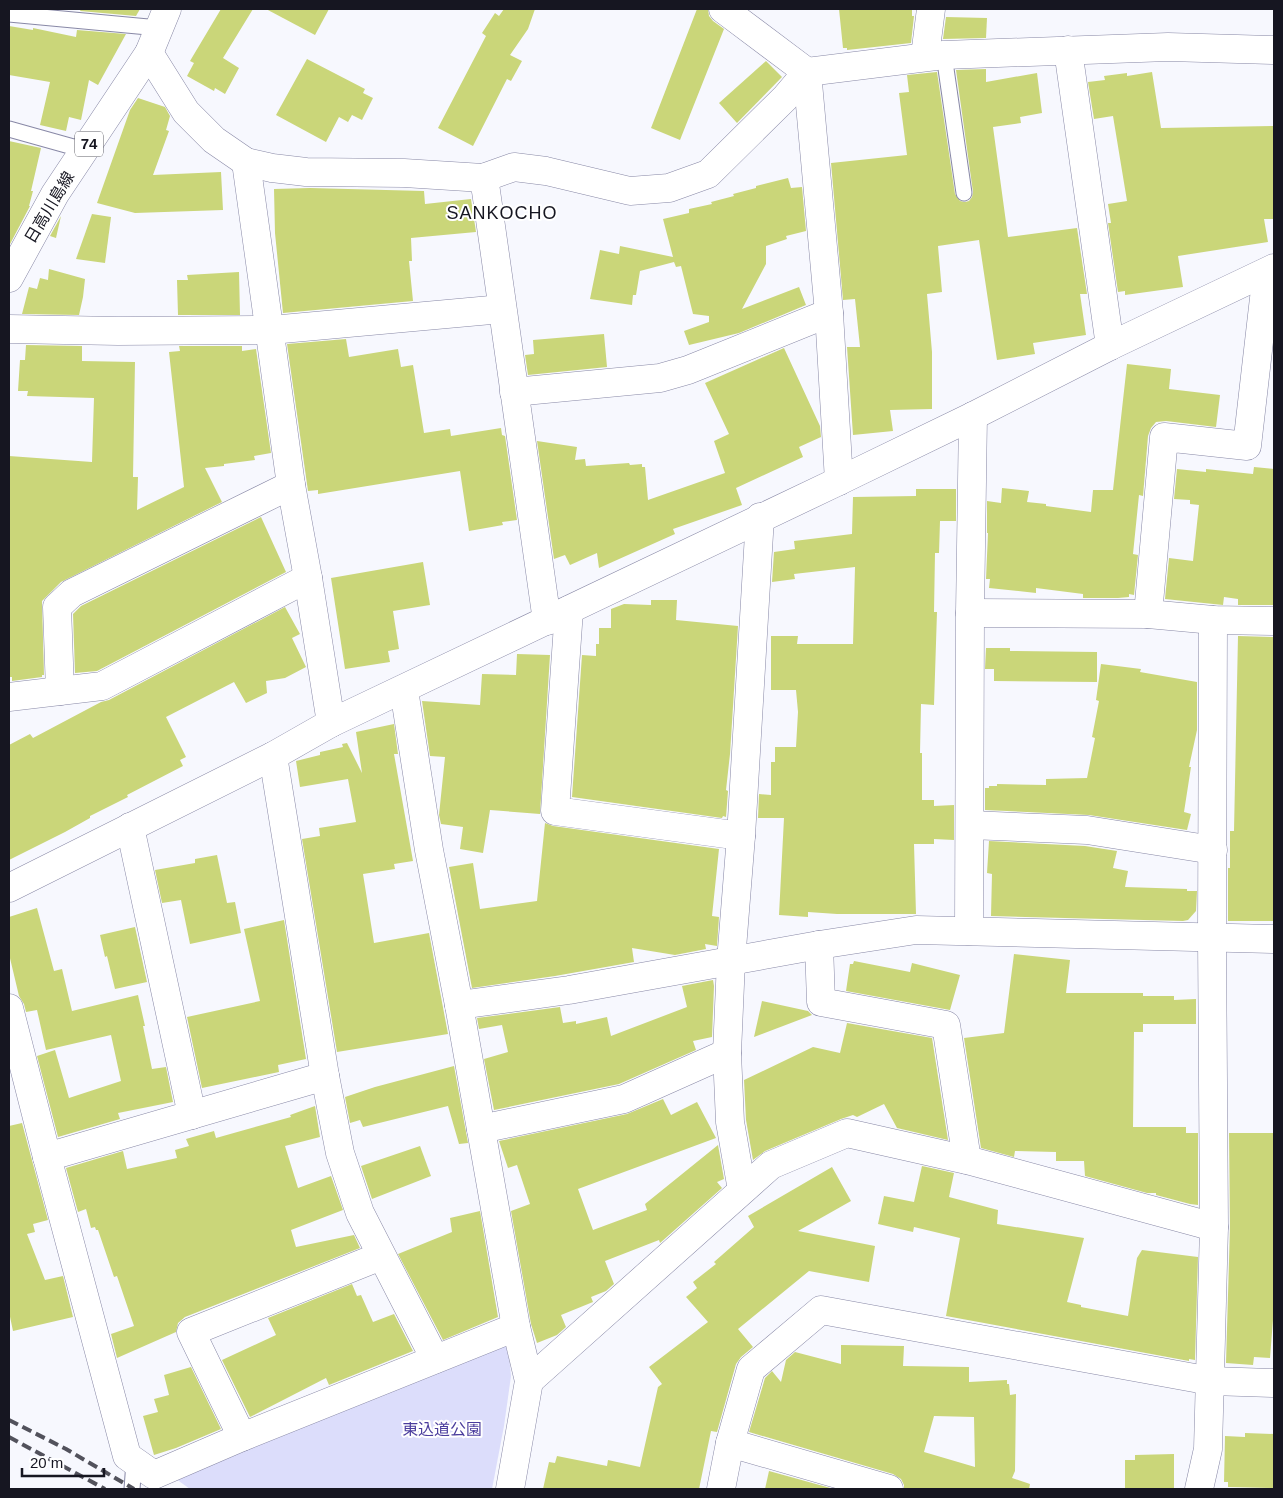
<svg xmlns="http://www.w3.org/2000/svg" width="1283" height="1498" font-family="Arial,'Noto Sans JP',sans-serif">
<rect width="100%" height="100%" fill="#f7f8fe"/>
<polygon fill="#dcddfb" points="508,1345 511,1376 504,1426 492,1489 190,1489 176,1479 177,1471"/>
<g fill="#cad679" fill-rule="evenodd">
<polygon points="81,9 140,9 136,16 80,11"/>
<polygon points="221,9 253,9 223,58 239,68 225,94 215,88 214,91 187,76 194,63 190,61"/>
<polygon points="266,9 329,9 315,35"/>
<polygon points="504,9 535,9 528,29 510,55 522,61 511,81 507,79 473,146 438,128 486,36 482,33 495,13 499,16"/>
<polygon points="697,9 708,9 709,16 713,21 724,29 680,140 651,128"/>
<polygon points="839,9 912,9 912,16 914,16 911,43 847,50 847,48 843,48"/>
<polygon points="946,17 987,18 986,38 943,39"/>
<polygon points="9,26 33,30 33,28 76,37 77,30 126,34 98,85 89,80 81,120 69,117 66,131 40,125 50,82 9,75"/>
<polygon points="307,59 365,89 363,93 373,98 362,120 352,115 348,122 339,117 326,142 276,115"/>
<polygon points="766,61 782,77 737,123 719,103"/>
<polygon points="986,69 986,82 1037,73 1042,113 1020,117 1021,123 993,127 1008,237 1077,228 1087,294 1080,294 1086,335 1033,343 1035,354 997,360 979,240 938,246 942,292 927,294 932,352 932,409 890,410 893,431 853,435 847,347 860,347 855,299 843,300 831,163 907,155 899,93 909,92 907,75 937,72 955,194 960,201 965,202 969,201 972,197 973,192 956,70"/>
<polygon points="1152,72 1161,128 1274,126 1274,219 1264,219 1268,242 1178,256 1183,287 1125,295 1125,291 1118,292 1108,223 1111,223 1108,204 1127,201 1113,116 1094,119 1088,82 1105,80 1104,76 1127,73 1127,76"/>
<polygon points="138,98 165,107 170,116 166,130 169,131 153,175 221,172 223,210 135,213 97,203 130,110"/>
<polygon points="9,141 41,148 31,191 33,191 29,206 30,206 9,246"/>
<polygon points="788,178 791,188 802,187 806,231 786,236 787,239 766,246 766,264 742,309 799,287 806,305 739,333 689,345 684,331 709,322 709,316 693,314 681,266 676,267 674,262 640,271 636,295 633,295 632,305 590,299 600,250 619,254 620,246 673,257 663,219 689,213 689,209 712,204 711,202 734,196 733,194 756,188 756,186"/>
<polygon points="310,188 424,191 425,204 471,199 476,232 411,238 412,261 409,261 413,301 283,313 275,233 274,189"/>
<polygon points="92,214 111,217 105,263 76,259"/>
<polygon points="61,216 56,238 50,236"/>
<polygon points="49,269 85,279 83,297 79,315 22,314 29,287 37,289 40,278 48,280"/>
<polygon points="239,272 240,315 178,315 177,280 188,280 187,275"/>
<polygon points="604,334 607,367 528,375 525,355 534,354 533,340"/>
<polygon points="346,339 349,357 398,349 401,367 413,365 424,433 450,429 451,436 501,428 502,435 505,436 517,520 502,522 503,525 469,531 460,471 318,494 318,490 308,491 287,344"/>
<polygon points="26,345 82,346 82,361 135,362 133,477 138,477 137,510 184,487 169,352 180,351 179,346 242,346 242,351 256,349 271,453 254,456 255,460 224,464 224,466 205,468 222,502 61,582 42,601 44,675 42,675 42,677 12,681 12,677 9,677 10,527 9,527 9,456 92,462 94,398 27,396 28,391 18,391 20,360 25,360"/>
<polygon points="784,348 820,426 821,437 799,447 803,457 736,488 742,505 673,529 675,534 599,568 597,553 570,565 565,555 554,559 537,441 577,447 575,460 585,459 586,466 629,463 630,465 642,464 642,467 645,467 648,500 725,473 714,441 729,434 705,383"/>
<polygon points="1127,364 1171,369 1169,389 1220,395 1216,427 1166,421 1156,422 1151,428 1148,436 1143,496 1139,495 1133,554 1138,555 1134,595 1129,594 1129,597 1118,598 1083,598 1083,594 1036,588 1036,593 989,588 990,579 986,579 988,533 987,533 987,501 1001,503 1002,488 1029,491 1027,502 1046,504 1046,506 1091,512 1093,490 1113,490"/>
<polygon points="1254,467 1274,469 1274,605 1238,605 1238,599 1224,597 1223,605 1165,599 1169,558 1193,561 1199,505 1190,504 1190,500 1174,499 1177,469 1206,472 1206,469 1253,474"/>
<polygon points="916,489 956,489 956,521 940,521 939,553 935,553 934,612 937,612 934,705 921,704 920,753 922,753 922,800 934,800 934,806 954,805 954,840 934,839 934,844 914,844 916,914 837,914 808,912 808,917 779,915 784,818 758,818 759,794 771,795 771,762 775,762 775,747 796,747 798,712 796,690 771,690 771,636 798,636 797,644 853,644 855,567 794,574 795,579 772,582 774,552 795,549 794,541 852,534 853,497 916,496"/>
<polygon points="261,517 286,572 97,671 75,673 73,614 81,606"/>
<polygon points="423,562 430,605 393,611 399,649 388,651 390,662 345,669 331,578"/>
<polygon points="651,600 677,600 676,620 738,626 730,754 726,790 728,791 726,817 723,816 722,818 572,797 582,655 596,656 596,644 599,644 599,628 611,628 611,609 624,604 651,605"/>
<polygon points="285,607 300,634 292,638 306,667 285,678 266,681 267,693 246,703 234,682 166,717 186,757 180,760 183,766 127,795 128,797 90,816 90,818 65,832 9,860 9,745 30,734 33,738 101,702 109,700"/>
<polygon points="1238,636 1274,637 1274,921 1228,921 1228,868 1230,868 1230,831 1234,831"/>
<polygon points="986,648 1010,648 1010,651 1097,652 1097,682 994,681 994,669 985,669"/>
<polygon points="517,654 550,655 540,814 490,810 483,853 460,849 463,827 441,824 439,815 445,757 430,756 422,701 480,705 482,674 516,675"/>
<polygon points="1101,664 1141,669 1140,672 1197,682 1197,730 1189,767 1191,767 1184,812 1191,814 1187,830 1089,815 985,810 985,788 989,788 989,786 997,786 997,784 1046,785 1046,779 1087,778 1095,738 1092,737 1099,701 1096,700"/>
<polygon points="394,724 398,754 394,754 413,861 394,864 395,869 363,874 374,943 429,933 448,1034 337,1052 302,839 320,836 319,828 356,822 348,779 300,787 296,761 320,755 320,752 343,747 342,744 347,743 362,773 356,732"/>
<polygon points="545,823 553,826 719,849 712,916 719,917 717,946 705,944 706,949 675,955 632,948 634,962 555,976 472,988 449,867 473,863 480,909 537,901"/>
<polygon points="989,841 1085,846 1117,851 1113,868 1128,871 1125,887 1187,889 1187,891 1197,891 1196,911 1188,920 1183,921 991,916 992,874 987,873"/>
<polygon points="217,855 227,903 235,902 241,933 190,944 181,900 162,903 155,870 195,863 195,859"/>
<polygon points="37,908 54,971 62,969 72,1011 138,995 145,1026 143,1026 152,1069 166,1067 173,1102 118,1113 120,1119 58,1137 37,1056 55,1050 69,1098 121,1081 111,1035 46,1050 37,1010 26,1012 24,1004 19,996 9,954 9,917"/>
<polygon points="284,920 306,1059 278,1065 279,1072 202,1088 187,1017 260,1001 244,929"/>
<polygon points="135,927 147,982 115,989 107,956 105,957 100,935"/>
<polygon points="1014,954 1070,960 1066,993 1143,993 1143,996 1174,996 1174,1000 1196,999 1196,1024 1143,1024 1143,1032 1134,1032 1133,1127 1186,1127 1186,1133 1198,1133 1198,1205 1190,1204 1156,1195 1156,1193 1147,1193 1085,1176 1084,1161 1056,1161 1056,1152 1015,1151 1014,1157 981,1148 964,1038 1004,1033"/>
<polygon points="854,961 910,972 912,963 960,975 950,1010 846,991 850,964 853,964"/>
<polygon points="713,980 714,986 712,1037 693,1041 696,1050 619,1084 494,1110 484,1059 508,1052 502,1025 479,1029 477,1018 560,1007 563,1023 576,1021 576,1024 607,1017 611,1036 687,1007 682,986"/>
<polygon points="762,1001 808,1011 812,1015 754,1037"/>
<polygon points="847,1023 932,1038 948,1140 897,1128 884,1104 857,1117 853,1115 841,1119 765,1151 753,1160 746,1120 744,1080 813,1047 840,1053"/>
<polygon points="454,1066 468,1143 459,1144 448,1106 363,1127 360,1120 350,1123 345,1097 375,1087"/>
<polygon points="663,1099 671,1115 697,1102 716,1138 578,1189 593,1230 647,1210 645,1204 718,1145 724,1179 717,1182 722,1188 660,1243 659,1240 605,1261 614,1284 606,1291 591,1297 593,1302 561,1315 566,1327 557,1335 537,1343 531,1324 511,1211 530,1204 517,1165 508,1168 499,1141 627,1114"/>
<polygon points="315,1106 320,1137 285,1146 298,1188 331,1176 343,1210 291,1230 296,1247 354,1235 360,1248 185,1317 178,1323 176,1332 117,1358 111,1334 134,1326 117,1276 114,1277 98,1230 96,1230 95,1227 91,1228 86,1209 78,1212 66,1168 123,1151 127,1169 177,1158 175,1150 189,1146 186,1139 214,1131 216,1138 291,1117 290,1115"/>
<polygon points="22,1123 48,1220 33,1224 35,1232 27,1234 45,1280 63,1276 73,1317 13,1331 9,1312 9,1126"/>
<polygon points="1229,1133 1274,1133 1274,1307 1270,1358 1254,1357 1253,1365 1226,1363 1230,1227"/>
<polygon points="420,1146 431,1176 372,1199 361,1166"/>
<polygon points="922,1166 954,1173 949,1197 998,1210 997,1224 1084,1238 1067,1302 1081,1305 1081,1307 1128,1316 1137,1258 1142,1250 1198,1257 1195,1360 1189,1359 1189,1361 946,1316 960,1238 914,1227 913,1232 878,1224 884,1196 914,1202"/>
<polygon points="832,1167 851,1201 798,1231 875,1246 869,1282 809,1271 738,1329 753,1347 741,1357 736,1364 717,1432 711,1431 699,1489 543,1489 549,1462 555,1463 557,1456 607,1466 608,1460 640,1467 658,1387 662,1384 649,1367 708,1322 686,1297 697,1288 693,1282 716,1264 714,1262 754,1227 748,1216"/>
<polygon points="480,1211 498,1317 443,1340 398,1254 452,1232 450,1218"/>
<polygon points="352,1284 357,1296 361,1295 373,1322 394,1314 413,1351 329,1385 326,1378 250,1417 222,1360 276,1335 268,1318"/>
<path d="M841,1345L904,1346L903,1366L969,1367V1382L1007,1380V1384H1009L1010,1395L1016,1394L1015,1471L1012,1478L1030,1484L1029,1489H904V1485L901,1479L893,1474L749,1432L765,1378L772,1371L781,1382L786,1360L795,1352L841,1364ZM934,1416L974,1417L975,1467L924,1452Z"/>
<polygon points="191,1367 221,1429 176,1448 154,1455 143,1416 158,1412 154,1399 169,1395 164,1375"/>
<polygon points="1245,1433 1274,1434 1274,1488 1228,1487 1228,1482 1224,1482 1225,1436 1245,1437"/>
<polygon points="1174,1454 1174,1489 1125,1489 1125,1460 1135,1460 1135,1455"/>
<polygon points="769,1471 834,1489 765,1489"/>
</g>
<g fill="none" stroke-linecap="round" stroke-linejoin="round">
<g stroke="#8888a6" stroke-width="17">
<g id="lane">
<polyline points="9,14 159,28"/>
<polyline points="944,55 964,193"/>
<polyline points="9,129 84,150"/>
<polyline points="132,1489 134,1462"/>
</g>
</g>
<g stroke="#8888a6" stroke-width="29">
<g id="street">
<polyline points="723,9 807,72 829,313 839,481"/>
<polyline points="1068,50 1110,346"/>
<polyline points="149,53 186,112 214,140 246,162 272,168 306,172 404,173 483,178 514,167 546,171 630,191 669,188 708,174 785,98 807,72 944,55 1168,47 1274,50"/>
<polyline points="925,56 931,9"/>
<polyline points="246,162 291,485 308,578 331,723"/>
<polyline points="483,178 486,191 547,621"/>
<polyline points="9,329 118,331 271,330 502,309"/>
<polyline points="514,392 660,378 688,370 829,313"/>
<polyline points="569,610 555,811 741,836"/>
<polyline points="970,613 1148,614 1213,620 1274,621"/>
<polyline points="1148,614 1164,437 1247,446 1267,272"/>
<polyline points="404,690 429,850 459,1005 516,1327 529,1381 510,1489"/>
<polyline points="60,691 57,607 72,593 291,485"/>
<polyline points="9,697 102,686 308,578"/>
<polyline points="273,756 325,1076 340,1153 360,1213 435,1359"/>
<polyline points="970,825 1087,830 1213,850"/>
<polyline points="130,827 192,1115"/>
<polyline points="9,888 273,756 331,723 839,481 973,416 1110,346 1274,268"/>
<polyline points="969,931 970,613 973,416"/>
<polyline points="819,945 821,1002 946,1025 967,1160"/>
<polyline points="459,1005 569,990 819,945 916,930 1274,939"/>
<polyline points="9,1008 47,1157 127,1456 154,1475 242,1437 516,1327"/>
<polyline points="481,1129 624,1099 727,1053"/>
<polyline points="47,1157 325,1076"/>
<polyline points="742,1190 730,1122 727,1053 731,961 741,836 760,517"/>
<polyline points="529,1381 771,1165 847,1133 967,1160 1214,1227"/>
<polyline points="242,1437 191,1332 381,1256"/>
<polyline points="730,1443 889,1489"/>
<polyline points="721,1489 730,1443 751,1369 821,1310 1211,1381 1274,1383"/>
<polyline points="1199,1489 1208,1449 1214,1227 1212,938 1213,620"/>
</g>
</g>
<g stroke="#8888a6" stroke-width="29">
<polyline id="primary" points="9,278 55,194 149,53 167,9"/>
</g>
<use href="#lane" stroke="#fff" stroke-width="15"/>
<use href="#street" stroke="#fff" stroke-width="28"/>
<use href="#primary" stroke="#fff" stroke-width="28"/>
<g stroke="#52525c" stroke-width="4" stroke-dasharray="10 5" stroke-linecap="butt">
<polyline points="9,1420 66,1449 134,1489"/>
<polyline points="9,1437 105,1489"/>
</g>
</g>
<g text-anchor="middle" stroke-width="4" stroke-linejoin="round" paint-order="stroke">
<rect fill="#fff" stroke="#5c5c64" stroke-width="1" x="75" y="131.5" width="28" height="25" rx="4"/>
<g font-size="15" font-weight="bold" fill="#161621">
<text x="89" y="149">74</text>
</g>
<g font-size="16" fill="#161621" stroke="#fff">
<text transform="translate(49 207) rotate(-59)" y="6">日高川島線</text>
</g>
<g font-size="16" fill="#4b3d9d" stroke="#fff">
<text x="442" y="1435">東込道公園</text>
</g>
<g font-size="18" letter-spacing="1" fill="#161621" stroke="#fff">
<text x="502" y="219">SANKOCHO</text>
</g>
</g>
<rect width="1283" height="1498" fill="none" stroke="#161621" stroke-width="20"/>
<path d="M22 1468v8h82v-8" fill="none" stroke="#161621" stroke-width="2.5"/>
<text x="30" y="1468" font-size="15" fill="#161621" stroke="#ffffff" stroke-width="4" paint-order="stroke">20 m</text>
</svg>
